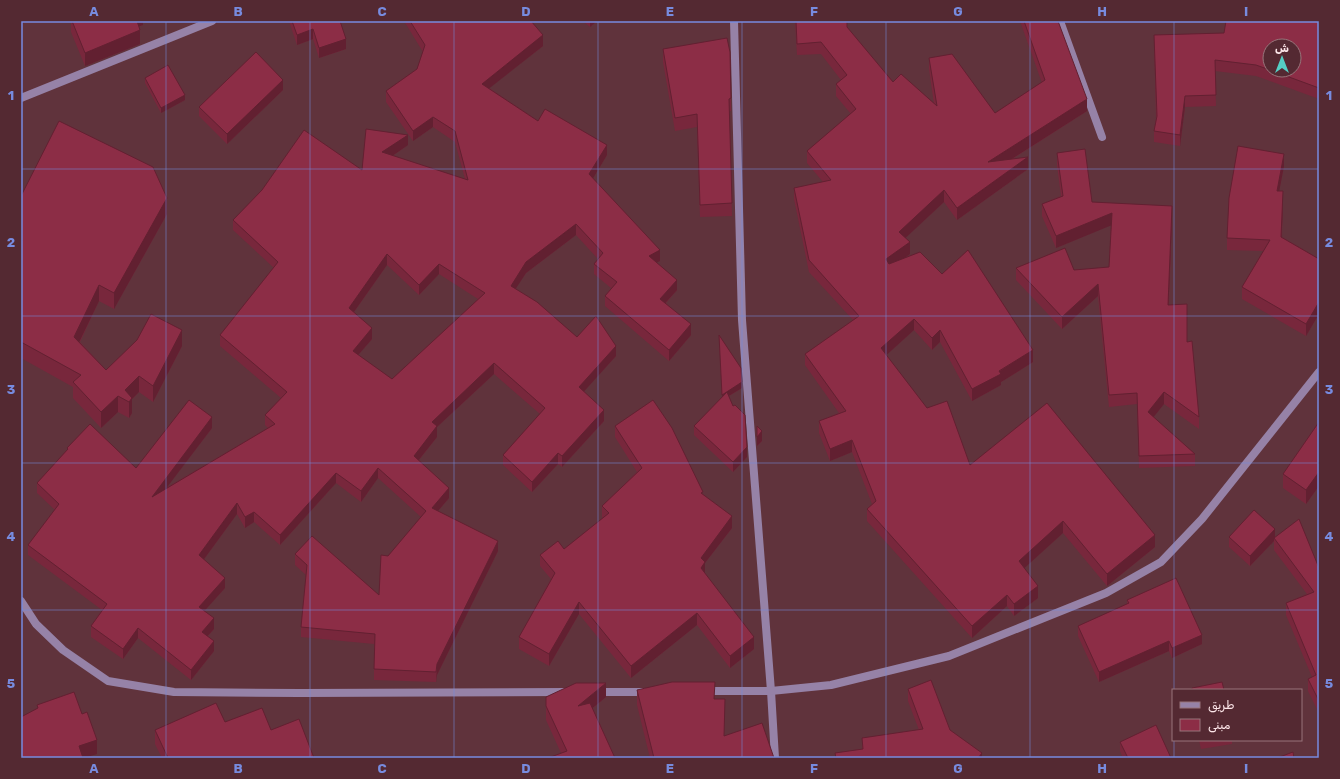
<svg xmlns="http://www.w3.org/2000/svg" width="1340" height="779" font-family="Rubik,Cairo,sans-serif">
<rect width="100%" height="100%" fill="#60333c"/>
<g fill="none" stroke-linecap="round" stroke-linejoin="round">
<g stroke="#9682a7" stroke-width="8">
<polyline points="734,21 742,320 771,691 775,758"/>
<polyline points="1060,21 1102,137"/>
<polyline points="21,98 212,21"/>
</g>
<g stroke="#9682a7" stroke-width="8">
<polyline points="21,601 36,624 63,650 108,681 174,692 300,693 567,692"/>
<polyline points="705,691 771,691 831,685 949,656 1106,593 1161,562 1202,519 1319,372"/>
<polyline points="597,692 647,692"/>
</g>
</g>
<g fill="#78273c" fill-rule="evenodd">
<polygon points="71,21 143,21 143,25 139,26 140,44 85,66 71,32"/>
<polygon points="289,21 340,21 346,49 319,58 313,39 297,45"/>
<path d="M404,21H531L543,46L489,88L538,121L607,155L593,178L660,261L656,262L677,290L666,303L691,335L669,361L605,306V296L611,288L594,274V264L598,259L576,235L526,273L515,289L577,337L616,356L584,391L604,421L562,467L558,464L532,492L503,465V455L540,414L494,374L437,427V437L419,460L449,498L438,511L498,551L437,675L436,682L374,680V644L301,637V627L306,575L295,565V554L379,595L388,556L421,517L378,478L361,502L336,483L280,545L254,522L245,528L237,514L204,559L225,588L204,611L214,629L208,636L214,651L191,680L138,638L123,659L91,637V626L102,610L28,555V545L55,510L37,493V483L67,450V448L136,468L212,428L166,488L268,428L265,425V415L281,398L220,346V335L274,268L233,230V220L362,170L408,145L392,156L465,179L455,142L433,127L413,141L386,102V91L417,69L423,52ZM387,265L419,295L439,274L478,299L392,379L358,355L372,339L354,312Z"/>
<polygon points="583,21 597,21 590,27"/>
<polygon points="795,21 847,21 847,27 893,82 934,104 929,69 929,58 995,113 1042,83 1020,21 1058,21 1087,111 1012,159 1028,169 957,220 944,202 905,238 910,254 904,258 1033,362 1001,382 1001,385 972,401 940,342 932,350 914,330 886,355 970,465 1155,547 1107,586 1063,533 1024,568 1038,598 1014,616 1007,606 972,638 867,521 867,509 872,504 852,452 830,461 819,433 819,421 839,413 805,365 805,354 853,320 809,272 794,199 794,188 823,182 807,163 807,151 851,114 836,96 836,84 841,80 821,54 797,55"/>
<polygon points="1319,21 1319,99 1256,76 1215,71 1216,106 1185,107 1180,146 1154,142 1154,131 1156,118 1154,35 1224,33"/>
<polygon points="663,49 731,98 731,111 729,111 732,216 700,217 697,127 675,131 663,62"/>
<polygon points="145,78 185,100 161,113 145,83"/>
<polygon points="283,90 227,144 199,116 199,107"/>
<polygon points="1057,153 1092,202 1172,217 1169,305 1187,342 1199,417 1199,429 1164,404 1153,417 1195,454 1195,466 1139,468 1137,404 1109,407 1098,296 1062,329 1016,280 1016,268 1074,270 1109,267 1111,225 1056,248 1042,216 1042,204 1061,196 1057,165"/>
<polygon points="1284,166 1279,191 1283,203 1282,237 1319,259 1319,314 1306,336 1242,299 1242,287 1263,251 1227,250 1227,238"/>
<polygon points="21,196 167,214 114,309 99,301 80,342 106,370 182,346 153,402 139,392 132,399 132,413 129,418 118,412 101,428 73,398 73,387 21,358"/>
<polygon points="719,335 742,388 729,396 747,457 733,472 694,435 694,426 722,398"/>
<polygon points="1319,422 1319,486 1306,504 1283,488 1283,474"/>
<polygon points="615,426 703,494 732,528 705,563 705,573 754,649 730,668 697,625 631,678 579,614 549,666 519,649 519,637 551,579 540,566 540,555 564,549 603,518 602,517 602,506 637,472 615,437"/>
<polygon points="757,426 762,441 757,446"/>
<polygon points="1229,537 1275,537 1319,568 1319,713 1308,691 1308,679 1312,677 1286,615 1286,603 1307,594 1274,550 1274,541 1250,566 1229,547"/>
<polygon points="1127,600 1202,644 1172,658 1169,651 1099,682 1078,636 1078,626 1127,605"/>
<polygon points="908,689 950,730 982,758 835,758 835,753 862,749 862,738 919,730 908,701"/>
<polygon points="637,690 714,699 724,736 774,758 650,758 637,705"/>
<polygon points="546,697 606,697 593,708 615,758 561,753 546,720"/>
<polygon points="225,722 271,730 314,758 162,758 155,744 155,730"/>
<polygon points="1199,740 1232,740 1232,744 1201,749"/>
<polygon points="1120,742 1171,758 1123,758 1120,751"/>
</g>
<g fill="#622031">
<polygon points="21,21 25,21 21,26"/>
<polygon points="134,21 143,21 143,25 134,28"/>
<polygon points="590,21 597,21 590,27"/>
<polygon points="313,29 313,39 297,45 297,35"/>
<polygon points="140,30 140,44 85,66 85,53"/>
<polygon points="543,35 543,46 482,94 482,84"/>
<polygon points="346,39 346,49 319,58 319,48"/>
<polygon points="283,80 283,90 227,144 227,134"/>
<polygon points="185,95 185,100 161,113 161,108"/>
<polygon points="1185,96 1185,107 1180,146 1180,135"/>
<polygon points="1087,99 1087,111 988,174 988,162"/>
<polygon points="433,117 433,127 413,141 413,131"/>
<polygon points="408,135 408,145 382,163 382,152"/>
<polygon points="607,145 607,155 589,185 589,174"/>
<polygon points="1284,154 1284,166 1277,203 1277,191"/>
<polygon points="1028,157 1028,169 957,220 957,208"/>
<polygon points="944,190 944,202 899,244 899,232"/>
<polygon points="1283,191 1283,203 1281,249 1281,237"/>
<polygon points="167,198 167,214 114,309 114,293"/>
<polygon points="1172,206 1172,217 1168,317 1168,305"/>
<polygon points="1112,213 1112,225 1056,248 1056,236"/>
<polygon points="576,224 576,235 526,273 511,296 511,286 526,262"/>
<polygon points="910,242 910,254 886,271 886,259"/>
<polygon points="660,250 660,261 649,266 649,256"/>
<polygon points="387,254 387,265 349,319 349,308"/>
<polygon points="439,264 439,274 419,295 419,285"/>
<polygon points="677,280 677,290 660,309 660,299"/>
<polygon points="1098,284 1098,296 1062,329 1062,317"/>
<polygon points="99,285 99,301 74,353 74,337"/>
<polygon points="1319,302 1319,314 1306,336 1306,324"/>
<polygon points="914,319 914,330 881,360 881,348"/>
<polygon points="691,324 691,335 669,361 669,350"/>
<polygon points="372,328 372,339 353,361 353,351"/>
<polygon points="182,330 182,346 153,402 153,386"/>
<polygon points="940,330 940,342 932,350 932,338"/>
<polygon points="616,346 616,356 579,397 579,387"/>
<polygon points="1033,350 1033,362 1001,382 1001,385 972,401 972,389"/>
<polygon points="494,363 494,374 437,427 437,437 414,466 414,456 432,422"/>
<polygon points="139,376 139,392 132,399 132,413 129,418 129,402 125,390"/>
<polygon points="742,382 742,388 722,400 722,395"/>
<polygon points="1164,392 1164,404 1148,424 1148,412"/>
<polygon points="118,396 118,412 101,428 101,412"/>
<polygon points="604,410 604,421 562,467 562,456"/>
<polygon points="212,417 212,428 152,507 152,497"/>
<polygon points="762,431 762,441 757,446 757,437"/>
<polygon points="852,440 852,452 830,461 830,449"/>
<polygon points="747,447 747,457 733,472 733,462"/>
<polygon points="558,453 558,464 532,492 532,482"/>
<polygon points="378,468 378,478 361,502 361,491"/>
<polygon points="1319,472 1319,486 1306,504 1306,490"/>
<polygon points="336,473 336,483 280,545 280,535"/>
<polygon points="449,488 449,498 432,518 432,508"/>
<polygon points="237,503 237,514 199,566 199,555"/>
<polygon points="254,512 254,522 245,528 245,517"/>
<polygon points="732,516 732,528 705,563 705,573 701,579 701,558"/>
<polygon points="1063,521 1063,533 1019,573 1019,561"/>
<polygon points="1275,529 1275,539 1274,538 1274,541 1250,566 1250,556"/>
<polygon points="1155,535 1155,547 1107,586 1107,574"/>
<polygon points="498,541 498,551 437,675 436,682 437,664"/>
<polygon points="225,578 225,588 199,617 199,607"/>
<polygon points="1038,586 1038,598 1014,616 1014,604"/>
<polygon points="1007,595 1007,606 972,638 972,626"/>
<polygon points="579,602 579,614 549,666 549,654"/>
<polygon points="697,613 697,625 631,678 631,666"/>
<polygon points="214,618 214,629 202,642 202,632"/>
<polygon points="138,628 138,638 123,659 123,649"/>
<polygon points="1202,635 1202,644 1172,658 1172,648"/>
<polygon points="754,637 754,649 730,668 730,656"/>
<polygon points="214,641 214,651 191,680 191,670"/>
<polygon points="1169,641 1169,651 1099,682 1099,672"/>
<polygon points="606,683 606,697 578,720 578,706"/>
<polygon points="97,740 97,754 84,758 79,758 79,746"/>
<polygon points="982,753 982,758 978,758"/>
</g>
<g fill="#8c2d46" stroke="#622031" fill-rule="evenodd">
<polygon points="72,21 137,21 140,30 85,53"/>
<polygon points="292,21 340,21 346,39 319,48 313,29 297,35"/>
<path d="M410,21H531L543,35L482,84L538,121L545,109L607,145L589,174L660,250L649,256L677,280L660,299L691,324L669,350L605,296L617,282L594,264L603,253L576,224L526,262L511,286L537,302L577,337L596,316L616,346L579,387L604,410L562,456L558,453L532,482L503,455L545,408L494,363L432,422L437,426L414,456L449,488L432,508L498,541L437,664L436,672L374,669L375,634L301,627L307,565L295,554L312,536L379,595L381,555L388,556L426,511L378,468L361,491L336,473L280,535L254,512L245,517L237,503L199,555L225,578L199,607L214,618L202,632L214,641L191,670L138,628L123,649L91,626L107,604L28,545L59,504L37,483L68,449L67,448L90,424L136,468L189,400L212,417L152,497L275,424L265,415L287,392L220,335L278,262L233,220L262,190L304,130L362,170L366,129L408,135L382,152L468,180L455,131L433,117L413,131L386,91L417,69L425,45ZM387,254L419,285L439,264L485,293L392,379L353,351L372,328L349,308Z"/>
<polygon points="796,21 847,21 847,27 893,82 901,74 937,106 929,58 952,54 995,113 1045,80 1024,21 1058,21 1087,99 988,162 1028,157 957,208 944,190 899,232 910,242 886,259 889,264 920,252 942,274 968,250 1033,350 999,371 1001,374 972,389 940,330 932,338 914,319 881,348 927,408 947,401 970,465 1047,403 1155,535 1107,574 1063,521 1019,561 1038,586 1014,604 1007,595 972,626 867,509 876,501 852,440 830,449 819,421 846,411 805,354 859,316 809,260 794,188 831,180 807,151 856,109 836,84 847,75 821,42 797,44"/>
<polygon points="1226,21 1319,21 1319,88 1270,70 1294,70 1294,46 1270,46 1270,70 1256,65 1215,60 1216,95 1185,96 1180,135 1154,131 1157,116 1154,35 1224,33"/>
<polygon points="727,38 730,52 731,98 729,99 732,203 700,205 697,114 675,118 663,49"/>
<polygon points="256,52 283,80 227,134 199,107"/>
<polygon points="168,65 185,95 161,108 145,78"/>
<polygon points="59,121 153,167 167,198 114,293 99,285 74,337 106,370 137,340 151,314 182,330 153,386 139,376 125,390 132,398 129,402 118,396 101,412 73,382 81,375 21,342 21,242 22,240 21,239 21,196"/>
<polygon points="1238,146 1284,154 1277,191 1283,191 1281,237 1319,259 1319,302 1306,324 1242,287 1270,240 1227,238 1229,198"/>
<polygon points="1085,149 1092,202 1172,206 1168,305 1187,304 1187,342 1192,341 1199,417 1164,392 1148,412 1195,454 1139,456 1137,393 1109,395 1098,284 1062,317 1016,268 1065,248 1074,270 1109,267 1112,213 1056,236 1042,204 1063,196 1057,153"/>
<polygon points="719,335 741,368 742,382 722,395"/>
<polygon points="727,392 733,406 735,405 745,415 747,447 733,462 694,426"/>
<polygon points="653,400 672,428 703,492 701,493 732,516 701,558 705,562 701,568 754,637 730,656 697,613 631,666 579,602 549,654 519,637 555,573 540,555 558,541 564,549 609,513 602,506 642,468 615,426"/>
<polygon points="1319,422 1319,472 1306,490 1283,474"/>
<polygon points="757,426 762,431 757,437"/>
<polygon points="1254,510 1275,529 1250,556 1229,537"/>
<polygon points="1299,519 1319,568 1319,701 1308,679 1316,675 1286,603 1314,592 1274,538"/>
<polygon points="1176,578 1202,635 1172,648 1169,641 1099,672 1078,626 1129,603 1127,600"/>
<polygon points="931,680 950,730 982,753 978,758 836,758 835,753 863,749 862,738 923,729 908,689"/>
<polygon points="672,682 715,682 714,699 725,699 724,736 762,723 774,758 654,758 637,690"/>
<polygon points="1222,682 1224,690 1192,690 1192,688"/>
<polygon points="576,683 606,683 578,706 590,703 615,758 548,758 567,751 546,706 546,697"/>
<polygon points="74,692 82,714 87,712 97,740 79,746 83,758 21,758 21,717 38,708 37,705"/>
<polygon points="216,703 225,722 262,708 271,730 299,719 314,758 168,758 155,730"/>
<polygon points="1156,725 1171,758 1128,758 1120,742"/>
<polygon points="1293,752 1294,758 1277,758"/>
<polygon points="1319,756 1319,758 1310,758"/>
</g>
<path fill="none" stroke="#778bdf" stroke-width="1" stroke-opacity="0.55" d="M166,21V758M310,21V758M454,21V758M598,21V758M742,21V758M886,21V758M1030,21V758M1174,21V690M21,169H1319M21,316H1319M21,463H1319M21,610H1319M1174,740V758"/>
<rect width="1340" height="779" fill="none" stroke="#542932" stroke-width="44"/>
<rect x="1172" y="689" width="130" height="52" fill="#542932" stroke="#98757b"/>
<rect x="1180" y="702" width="20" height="6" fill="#9682a7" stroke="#98757b"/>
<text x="1208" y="709" font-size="12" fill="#fde6e9">طريق</text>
<rect x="1180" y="719" width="20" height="12" fill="#8c2d46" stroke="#98757b"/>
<text x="1208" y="729" font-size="12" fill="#fde6e9">مبنى</text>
<g transform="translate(1282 58)"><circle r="19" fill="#542932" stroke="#98757b"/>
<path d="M0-3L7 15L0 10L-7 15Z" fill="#55cec4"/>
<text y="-6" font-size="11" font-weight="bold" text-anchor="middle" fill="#fde6e9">ش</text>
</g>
<rect x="22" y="22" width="1296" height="735" fill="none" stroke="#778bdf" stroke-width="1.5"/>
<g font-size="13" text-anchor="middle" font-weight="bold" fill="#778bdf">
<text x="94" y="16">A</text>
<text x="238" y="16">B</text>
<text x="382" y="16">C</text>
<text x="526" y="16">D</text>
<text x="670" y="16">E</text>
<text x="814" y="16">F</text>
<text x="958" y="16">G</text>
<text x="1102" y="16">H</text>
<text x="1246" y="16">I</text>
<text x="11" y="100">1</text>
<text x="1329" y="100">1</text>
<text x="11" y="247">2</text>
<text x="1329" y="247">2</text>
<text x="11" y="394">3</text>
<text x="1329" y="394">3</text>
<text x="11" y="541">4</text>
<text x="1329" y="541">4</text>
<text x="11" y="688">5</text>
<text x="1329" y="688">5</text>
<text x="94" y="773">A</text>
<text x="238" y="773">B</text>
<text x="382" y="773">C</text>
<text x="526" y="773">D</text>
<text x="670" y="773">E</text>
<text x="814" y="773">F</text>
<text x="958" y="773">G</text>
<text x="1102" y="773">H</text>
<text x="1246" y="773">I</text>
</g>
</svg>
